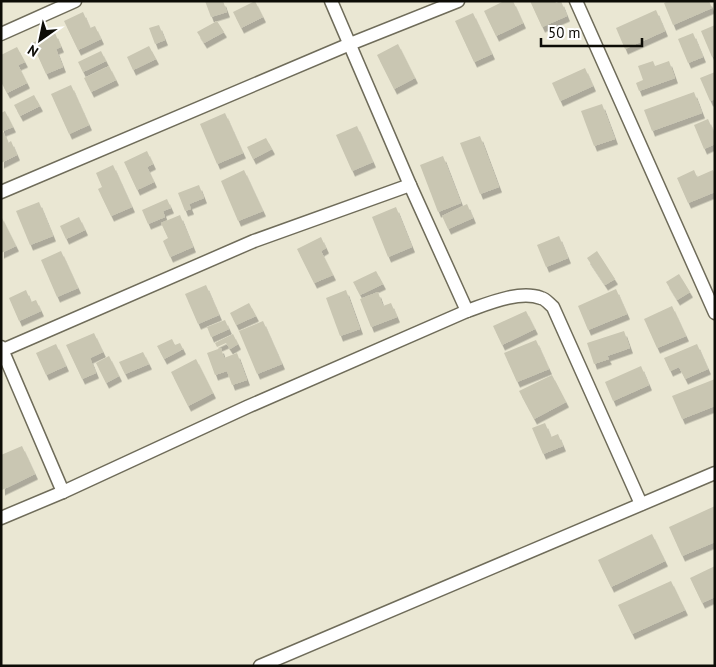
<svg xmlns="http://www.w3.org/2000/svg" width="716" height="667" font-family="'PT Sans',sans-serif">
<defs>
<filter id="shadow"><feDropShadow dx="3" dy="5.5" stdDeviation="0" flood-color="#0004"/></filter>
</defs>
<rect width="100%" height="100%" fill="#eae7d3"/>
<g fill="#c9c6b2" filter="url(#shadow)">
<polygon points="205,1 223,1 227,12 211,17"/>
<polygon points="255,1 263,17 241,28 233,12"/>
<polygon points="504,1 513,1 523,23 496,36 484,11"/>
<polygon points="530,1 555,1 556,3 561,1 567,16 542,27"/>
<polygon points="668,1 709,1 712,8 673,25 664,3"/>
<polygon points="656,10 665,31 625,49 616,28"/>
<polygon points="83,12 90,28 95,26 101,39 78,50 64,21"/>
<polygon points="473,13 492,54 474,62 455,21"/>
<polygon points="217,21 224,32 204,43 197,32"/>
<polygon points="159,25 165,40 155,44 149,28"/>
<polygon points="715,25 715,56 712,57 701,31"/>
<polygon points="55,33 61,47 56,49 63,67 46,74 32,43"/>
<polygon points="693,33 703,57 688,63 678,39"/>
<polygon points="398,44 415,78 394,89 377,55"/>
<polygon points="149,46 156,59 133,70 127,57"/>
<polygon points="17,47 25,62 18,65 27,83 7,93 1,82 1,55"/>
<polygon points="101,51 106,61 83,72 78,62"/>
<polygon points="653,61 655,66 669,61 675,78 639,91 636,83 643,80 638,66"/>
<polygon points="109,66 116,80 91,92 84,78"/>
<polygon points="585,68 593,86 560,101 552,83"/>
<polygon points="715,72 715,99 710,101 700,78"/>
<polygon points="71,85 89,125 69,134 51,94"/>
<polygon points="694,92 702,113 652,131 644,110"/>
<polygon points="34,95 40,106 20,116 14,105"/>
<polygon points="602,104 615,139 594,146 581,111"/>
<polygon points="5,111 13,127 3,131 8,143 11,141 17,155 1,163 1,113"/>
<polygon points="225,113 243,153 217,164 200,124"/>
<polygon points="708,119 715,135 715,144 704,149 694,125"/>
<polygon points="357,126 373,162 352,171 336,135"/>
<polygon points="480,136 499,187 480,194 460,143"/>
<polygon points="266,138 272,149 253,159 247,147"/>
<polygon points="147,151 153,164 147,167 154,182 137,190 124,162"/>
<polygon points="443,156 461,203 438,212 420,165"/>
<polygon points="113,165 132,207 111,216 98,189 102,187 96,173"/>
<polygon points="244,170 263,211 238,221 221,181"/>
<polygon points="694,170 697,177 713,170 715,174 715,192 688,203 677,178"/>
<polygon points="199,185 204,198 189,204 191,209 185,211 178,193"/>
<polygon points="167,199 171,208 163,211 165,217 148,224 142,210"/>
<polygon points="39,202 53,236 30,245 16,211"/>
<polygon points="467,204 473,218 448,229 442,216"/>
<polygon points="396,207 412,247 388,257 372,217"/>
<polygon points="180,215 193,247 170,257 163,241 168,238 161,223"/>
<polygon points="1,216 16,246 1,253"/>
<polygon points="79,217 85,230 66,239 60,226"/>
<polygon points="559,236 568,258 546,267 537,245"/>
<polygon points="321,237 326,248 321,251 333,275 314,283 297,249"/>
<polygon points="61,251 78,288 57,297 41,260"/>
<polygon points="597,251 615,279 605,285 587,258"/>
<polygon points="376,271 383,284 360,295 353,282"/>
<polygon points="679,274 690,292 677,300 666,282"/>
<polygon points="206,285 219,315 198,324 185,294"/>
<polygon points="616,289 627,314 588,330 578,306"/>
<polygon points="26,290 31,302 36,300 41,311 19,321 9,298"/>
<polygon points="346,290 360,329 340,336 326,298"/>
<polygon points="378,292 383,306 391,303 397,317 371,327 360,299"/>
<polygon points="249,303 256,316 236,325 230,313"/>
<polygon points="672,306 686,336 657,348 644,319"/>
<polygon points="526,311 535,329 502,345 493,326"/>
<polygon points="225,320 229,329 211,337 207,327"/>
<polygon points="263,321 282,364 257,374 239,331"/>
<polygon points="624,331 630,348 607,356 609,359 594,364 587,343"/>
<polygon points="94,333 103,352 90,358 96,373 82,379 66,345"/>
<polygon points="233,334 238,344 230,349 226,343 217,347 215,343"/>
<polygon points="172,339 175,345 180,343 183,349 164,359 157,346"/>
<polygon points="536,340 549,369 517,382 504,353"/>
<polygon points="56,344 66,366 46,375 36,353"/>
<polygon points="697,344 708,369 685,379 679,367 670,371 664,358"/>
<polygon points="221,348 224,358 237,353 247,380 232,385 227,371 215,375 207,353"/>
<polygon points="143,352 149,364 125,374 119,362"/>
<polygon points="109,356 119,376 106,383 96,363"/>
<polygon points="196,359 213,393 188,406 171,372"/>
<polygon points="641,366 649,385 613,401 605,382"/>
<polygon points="552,375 566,402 534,419 519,391"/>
<polygon points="715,379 715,406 682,419 672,396"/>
<polygon points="545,423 551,437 558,434 563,446 543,454 532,428"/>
<polygon points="22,446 35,474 2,490 1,455"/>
<polygon points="715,506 715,542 682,556 669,527"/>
<polygon points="652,534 665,561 611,587 598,560"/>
<polygon points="715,566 715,597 702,603 690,578"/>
<polygon points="671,581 685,610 632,634 618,605"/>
</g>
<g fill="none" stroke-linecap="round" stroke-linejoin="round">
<g stroke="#6f6c5a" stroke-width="15">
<g id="street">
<polyline points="331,1 410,185 467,311"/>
<polyline points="576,1 715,313"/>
<polyline points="1,34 75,1"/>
<polyline points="1,192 350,44 458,1"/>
<polyline points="1,347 63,492"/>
<polyline points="3,350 254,241 410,185"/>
<path d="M1,518L63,492L247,407L467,311C487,304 519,290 541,298C546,299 549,304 553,307L641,504"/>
<polyline points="260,666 715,473"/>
</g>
</g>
<use href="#street" stroke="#fff" stroke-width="12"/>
</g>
<rect width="716" height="667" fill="none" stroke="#0d0c06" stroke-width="5"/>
<g transform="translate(40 40) rotate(213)" stroke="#ffffff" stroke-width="4" paint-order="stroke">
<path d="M0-4L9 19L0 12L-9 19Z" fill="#0d0c06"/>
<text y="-8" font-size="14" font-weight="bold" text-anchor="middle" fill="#0d0c06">N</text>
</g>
<path d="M541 38v8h101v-8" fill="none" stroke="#0d0c06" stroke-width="2.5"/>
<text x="548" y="38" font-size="15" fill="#0d0c06" stroke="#ffffff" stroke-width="4" paint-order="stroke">50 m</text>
</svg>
